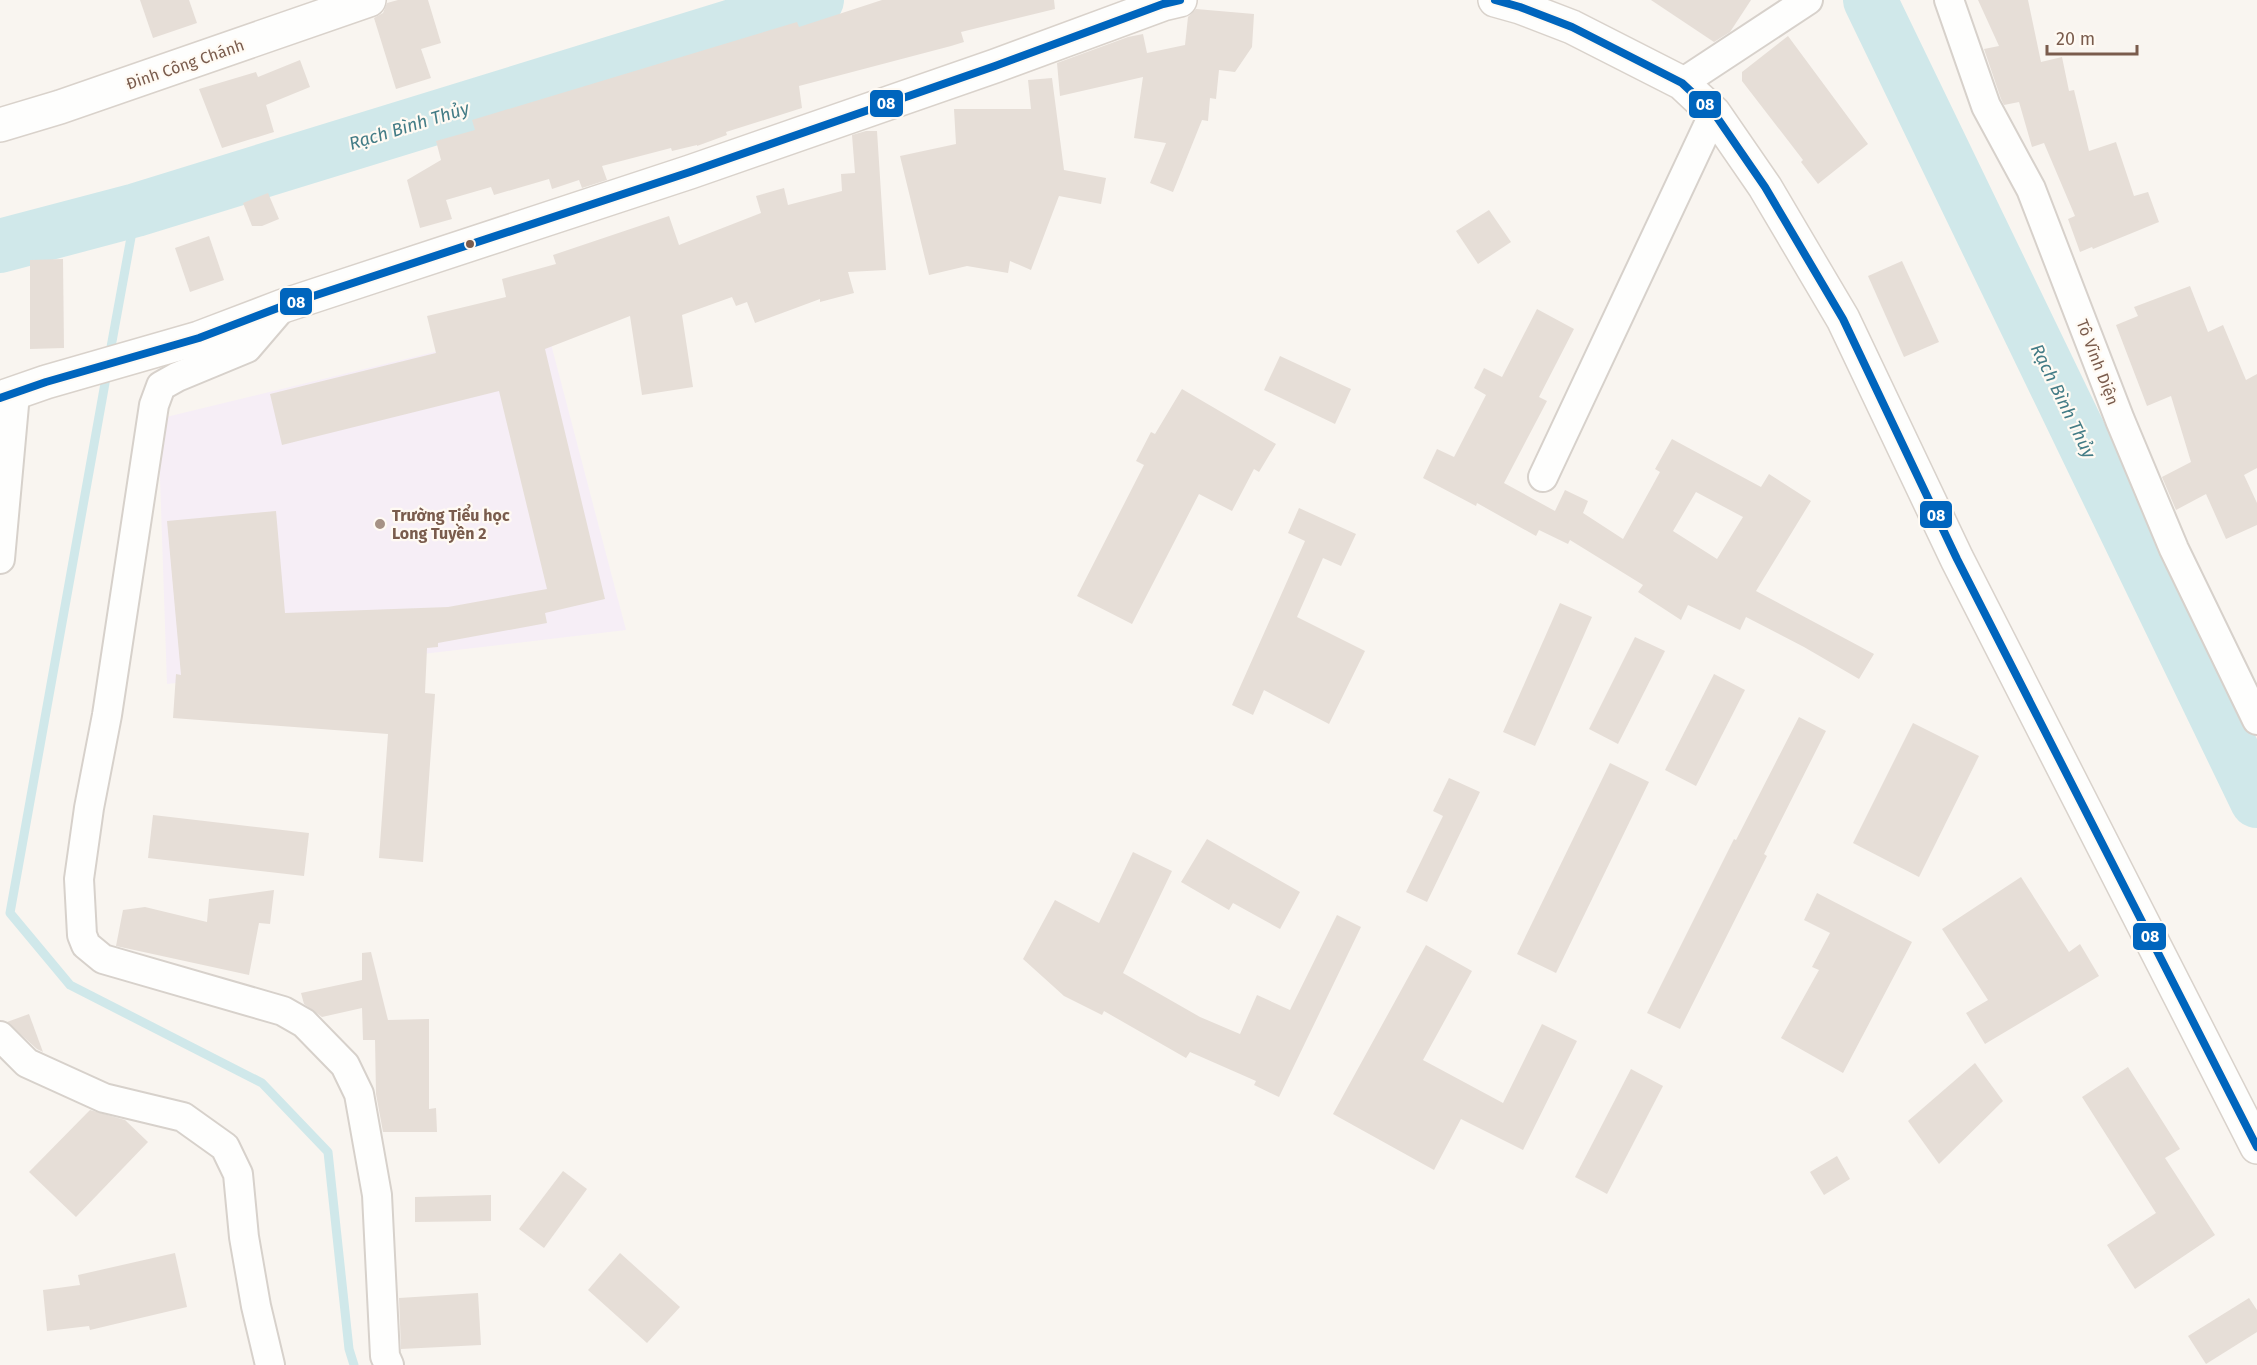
<svg xmlns="http://www.w3.org/2000/svg" width="2257" height="1365" font-family="'Fira Sans',sans-serif">
<rect width="100%" height="100%" fill="#f9f5f0"/>
<polygon fill="#f6eef6" points="546,325 626,630 167,684 158,419"/>
<g fill="none" stroke-linecap="round" stroke-linejoin="round">
<g stroke="#d0e8ea" stroke-width="9">
<polyline points="109,358 136,210"/>
<polyline points="107,372 10,913 70,985 262,1083 328,1152 349,1349 354,1365"/>
</g>
<g stroke="#d0e8ea" stroke-width="54">
<polyline points="1870,0 2257,801"/>
<polyline points="0,246 136,210 817,0"/>
</g>
</g>
<g fill="#e6ded7" fill-rule="evenodd">
<polygon points="140,0 189,0 197,23 153,38"/>
<polygon points="398,0 428,0 441,43 421,49 431,78 396,89 374,18 383,13 387,3"/>
<polygon points="882,0 1054,0 1055,9 961,32 964,42 951,46 799,86 802,108 726,132 727,135 697,146 697,145 672,151 671,148 602,166 607,180 582,188 579,180 552,189 549,179 494,195 491,187 446,200 452,219 420,228 407,180 441,160 436,141 475,130 472,120 797,22 799,27"/>
<polygon points="1651,0 1751,0 1730,32 1714,42"/>
<polygon points="1978,0 2028,0 2041,62 2062,57 2069,91 2074,90 2089,151 2116,142 2134,196 2148,192 2159,222 2093,249 2092,247 2080,252 2068,219 2075,216 2044,143 2032,147 2019,102 2004,105 2001,99 1984,49 1999,46"/>
<polygon points="1196,9 1254,14 1252,47 1235,72 1219,70 1216,99 1210,98 1208,121 1202,120 1173,192 1150,183 1166,143 1134,138 1143,77 1060,96 1057,63 1128,37 1143,34 1147,53 1185,45 1188,17"/>
<polygon points="1788,36 1868,144 1818,184 1801,162 1803,160 1742,81 1742,72"/>
<polygon points="300,60 310,87 266,105 274,132 222,148 199,89 256,72 258,77"/>
<polygon points="1052,78 1064,170 1106,178 1101,204 1059,196 1031,270 1010,261 1008,273 967,266 929,275 900,156 956,144 954,109 1031,109 1028,80"/>
<polygon points="866,131 877,131 886,270 848,272 854,293 820,302 820,299 755,323 747,302 736,306 732,297 682,315 693,387 642,395 630,316 545,349 605,599 545,613 547,623 438,643 438,647 427,648 425,693 435,694 423,862 379,858 388,734 173,718 176,674 181,675 167,521 276,511 285,613 448,607 547,589 499,391 282,445 270,394 436,353 427,316 506,297 502,279 556,264 553,255 669,216 679,245 761,213 756,196 784,188 788,205 842,191 841,174 855,173 852,135"/>
<polygon points="268,193 279,219 262,226 252,226 243,203"/>
<polygon points="1489,210 1511,242 1478,264 1456,231"/>
<polygon points="209,236 224,280 190,292 175,248"/>
<polygon points="63,259 64,348 30,349 30,260"/>
<polygon points="1902,261 1939,342 1904,357 1868,276"/>
<polygon points="2190,286 2208,332 2223,325 2246,380 2257,374 2257,468 2244,475 2257,503 2257,525 2226,539 2206,494 2176,510 2162,477 2191,462 2171,396 2147,406 2116,325 2138,316 2134,307"/>
<path d="M1537,309L1574,329L1539,397L1547,401L1504,483L1555,511L1565,490L1588,501L1583,513L1623,539L1660,472L1655,469L1672,439L1761,487L1769,474L1811,501L1756,591L1874,654L1859,679L1804,647L1746,617L1740,630L1688,605L1681,620L1638,592L1643,585L1570,540L1568,544L1539,530L1536,536L1477,503L1476,506L1423,478L1437,449L1454,457L1486,395L1474,388L1484,368L1502,377ZM1696,492L1743,517L1717,559L1673,531Z"/>
<polygon points="1280,356 1351,389 1335,424 1264,390"/>
<polygon points="1182,389 1276,444 1259,472 1254,469 1232,511 1199,494 1132,624 1077,596 1144,465 1136,461 1151,432 1155,434"/>
<polygon points="1299,508 1356,534 1341,566 1323,558 1297,617 1365,651 1329,724 1264,690 1253,715 1232,705 1305,541 1288,533"/>
<polygon points="1560,603 1592,617 1535,746 1503,732"/>
<polygon points="1635,637 1665,651 1618,744 1589,729"/>
<polygon points="1714,674 1745,690 1696,786 1665,770"/>
<polygon points="1799,717 1826,731 1764,854 1767,856 1680,1029 1647,1013 1734,839 1736,840"/>
<polygon points="1913,723 1979,756 1919,877 1853,843"/>
<polygon points="1610,763 1649,782 1556,973 1517,954"/>
<polygon points="1449,778 1480,792 1427,902 1406,892 1443,816 1433,811"/>
<polygon points="153,815 309,833 304,876 148,858"/>
<polygon points="1207,839 1300,892 1280,929 1233,903 1229,910 1181,882"/>
<polygon points="1133,852 1172,871 1123,973 1200,1017 1240,1034 1257,995 1290,1010 1337,915 1361,927 1279,1097 1254,1085 1256,1081 1190,1052 1186,1058 1104,1011 1102,1015 1064,996 1023,959 1055,900 1099,923"/>
<polygon points="2021,877 2069,952 2080,944 2099,976 1985,1044 1966,1013 1988,1000 1942,929"/>
<polygon points="274,890 270,924 259,923 249,975 116,946 123,910 145,907 207,922 209,899"/>
<polygon points="1817,893 1912,942 1843,1073 1781,1038 1819,970 1812,967 1830,933 1804,920"/>
<polygon points="1426,945 1472,971 1423,1060 1503,1103 1542,1024 1577,1041 1523,1150 1461,1119 1434,1170 1333,1114"/>
<polygon points="371,952 388,1020 429,1019 429,1109 436,1108 437,1132 383,1132 376,1094 375,1040 363,1040 362,1008 322,1017 304,1004 301,993 362,980 362,953"/>
<polygon points="29,1014 43,1052 37,1049 7,1022"/>
<polygon points="1975,1063 2003,1101 1939,1164 1908,1121"/>
<polygon points="2128,1067 2180,1149 2165,1158 2215,1235 2135,1289 2107,1245 2156,1213 2082,1097"/>
<polygon points="1631,1069 1663,1086 1607,1194 1575,1177"/>
<polygon points="90,1110 125,1120 148,1142 76,1217 29,1172"/>
<polygon points="1837,1156 1850,1179 1824,1195 1810,1172"/>
<polygon points="563,1171 587,1189 544,1248 519,1229"/>
<polygon points="491,1195 491,1221 415,1222 415,1197"/>
<polygon points="175,1253 187,1307 90,1330 89,1326 47,1331 43,1290 80,1285 78,1275"/>
<polygon points="620,1253 680,1307 647,1343 588,1290"/>
<polygon points="478,1293 481,1345 401,1349 399,1298"/>
<polygon points="2249,1298 2257,1310 2257,1332 2206,1364 2188,1336"/>
</g>
<g fill="none" stroke-linecap="round" stroke-linejoin="round">
<g stroke="#d7d1cb" stroke-width="32">
<g id="street">
<polyline points="1949,0 1986,106 2031,189 2120,420 2174,549 2257,720"/>
<polyline points="1682,83 1808,0"/>
<polyline points="283,306 247,348 177,377 161,386 154,405 107,715 89,808 79,879 82,935 86,945 103,959 283,1011 304,1023 345,1065 359,1094 377,1195 385,1356 389,1365"/>
<polyline points="1543,477 1714,113"/>
<polyline points="0,559 15,394"/>
<polyline points="0,1036 27,1063 104,1098 183,1117 225,1147 238,1174 244,1237 256,1306 270,1365"/>
</g>
</g>
<g stroke="#d9d2cb" stroke-width="36">
<g id="secondary">
<polyline points="1495,0 1520,7 1572,27 1682,83 1714,113 1765,187 1843,319 1957,559 2257,1147"/>
<polyline points="0,125 60,107 369,0"/>
<polyline points="0,398 46,382 199,338 283,306 690,172 995,66 1163,4 1180,0"/>
</g>
</g>
<use href="#street" stroke="#fefefd" stroke-width="28"/>
<use href="#secondary" stroke="#fefefd" stroke-width="33"/>
<g stroke="#fffaf3" stroke-width="12">
<g id="bus-1">
<polyline points="1495,0 1520,7 1572,27 1682,83 1714,113 1765,187 1843,319 1957,559 2257,1147"/>
<polyline points="0,398 46,382 199,338 283,306 690,172 995,66 1163,4 1180,0"/>
</g>
</g>
<use href="#bus-1" stroke="#0065bd" stroke-width="8"/>
</g>
<circle fill="#7a5c4d" stroke="#fffaf3" stroke-width="2" cx="470" cy="244" r="5"/>
<circle fill="#a69286" stroke="#fffaf3" stroke-width="2" cx="380" cy="524" r="6"/>
<g text-anchor="middle" stroke-width="4.5" stroke-linejoin="round" paint-order="stroke">
<g font-size="16" fill="#7a5c4d" stroke="#fffaf3">
<text transform="translate(185 64) rotate(-19)" y="6">Đinh Công Chánh</text>
<text transform="translate(2098 362) rotate(69)" y="6">Tô Vĩnh Diện</text>
</g>
<g font-size="16" font-weight="bold" fill="#7a5c4d" stroke="#fffaf3" text-anchor="start">
<text x="392" y="521">Trường Tiểu học<tspan x="392" dy="18">Long Tuyền 2</tspan></text>
</g>
<g font-size="18" font-style="italic" fill="#437c86" stroke="#fffaf3">
<text transform="translate(409 126) rotate(-17)" y="6">Rạch Bình Thủy</text>
<text transform="translate(2063 401) rotate(64)" y="6">Rạch Bình Thủy</text>
</g>
</g>
<g stroke="#fffaf3" stroke-width="2">
<rect x="869" y="89" width="35" height="29" rx="6" fill="#0065bd"/>
<rect x="1688" y="90" width="34" height="29" rx="6" fill="#0065bd"/>
<rect x="279" y="287" width="34" height="29" rx="6" fill="#0065bd"/>
<rect x="1919" y="500" width="34" height="29" rx="6" fill="#0065bd"/>
<rect x="2132" y="922" width="35" height="29" rx="6" fill="#0065bd"/>
</g>
<g font-size="16" text-anchor="middle" font-weight="bold" fill="#fff">
<text x="886" y="109">08</text>
<text x="1705" y="110">08</text>
<text x="296" y="308">08</text>
<text x="1936" y="521">08</text>
<text x="2150" y="942">08</text>
</g>
<path d="M2047 45v9h90v-9" fill="none" stroke="#7a5c4d" stroke-width="3"/>
<text x="2056" y="45" font-size="18" fill="#7a5c4d" stroke="#fffaf3" stroke-width="4.5" paint-order="stroke">20 m</text>
</svg>
